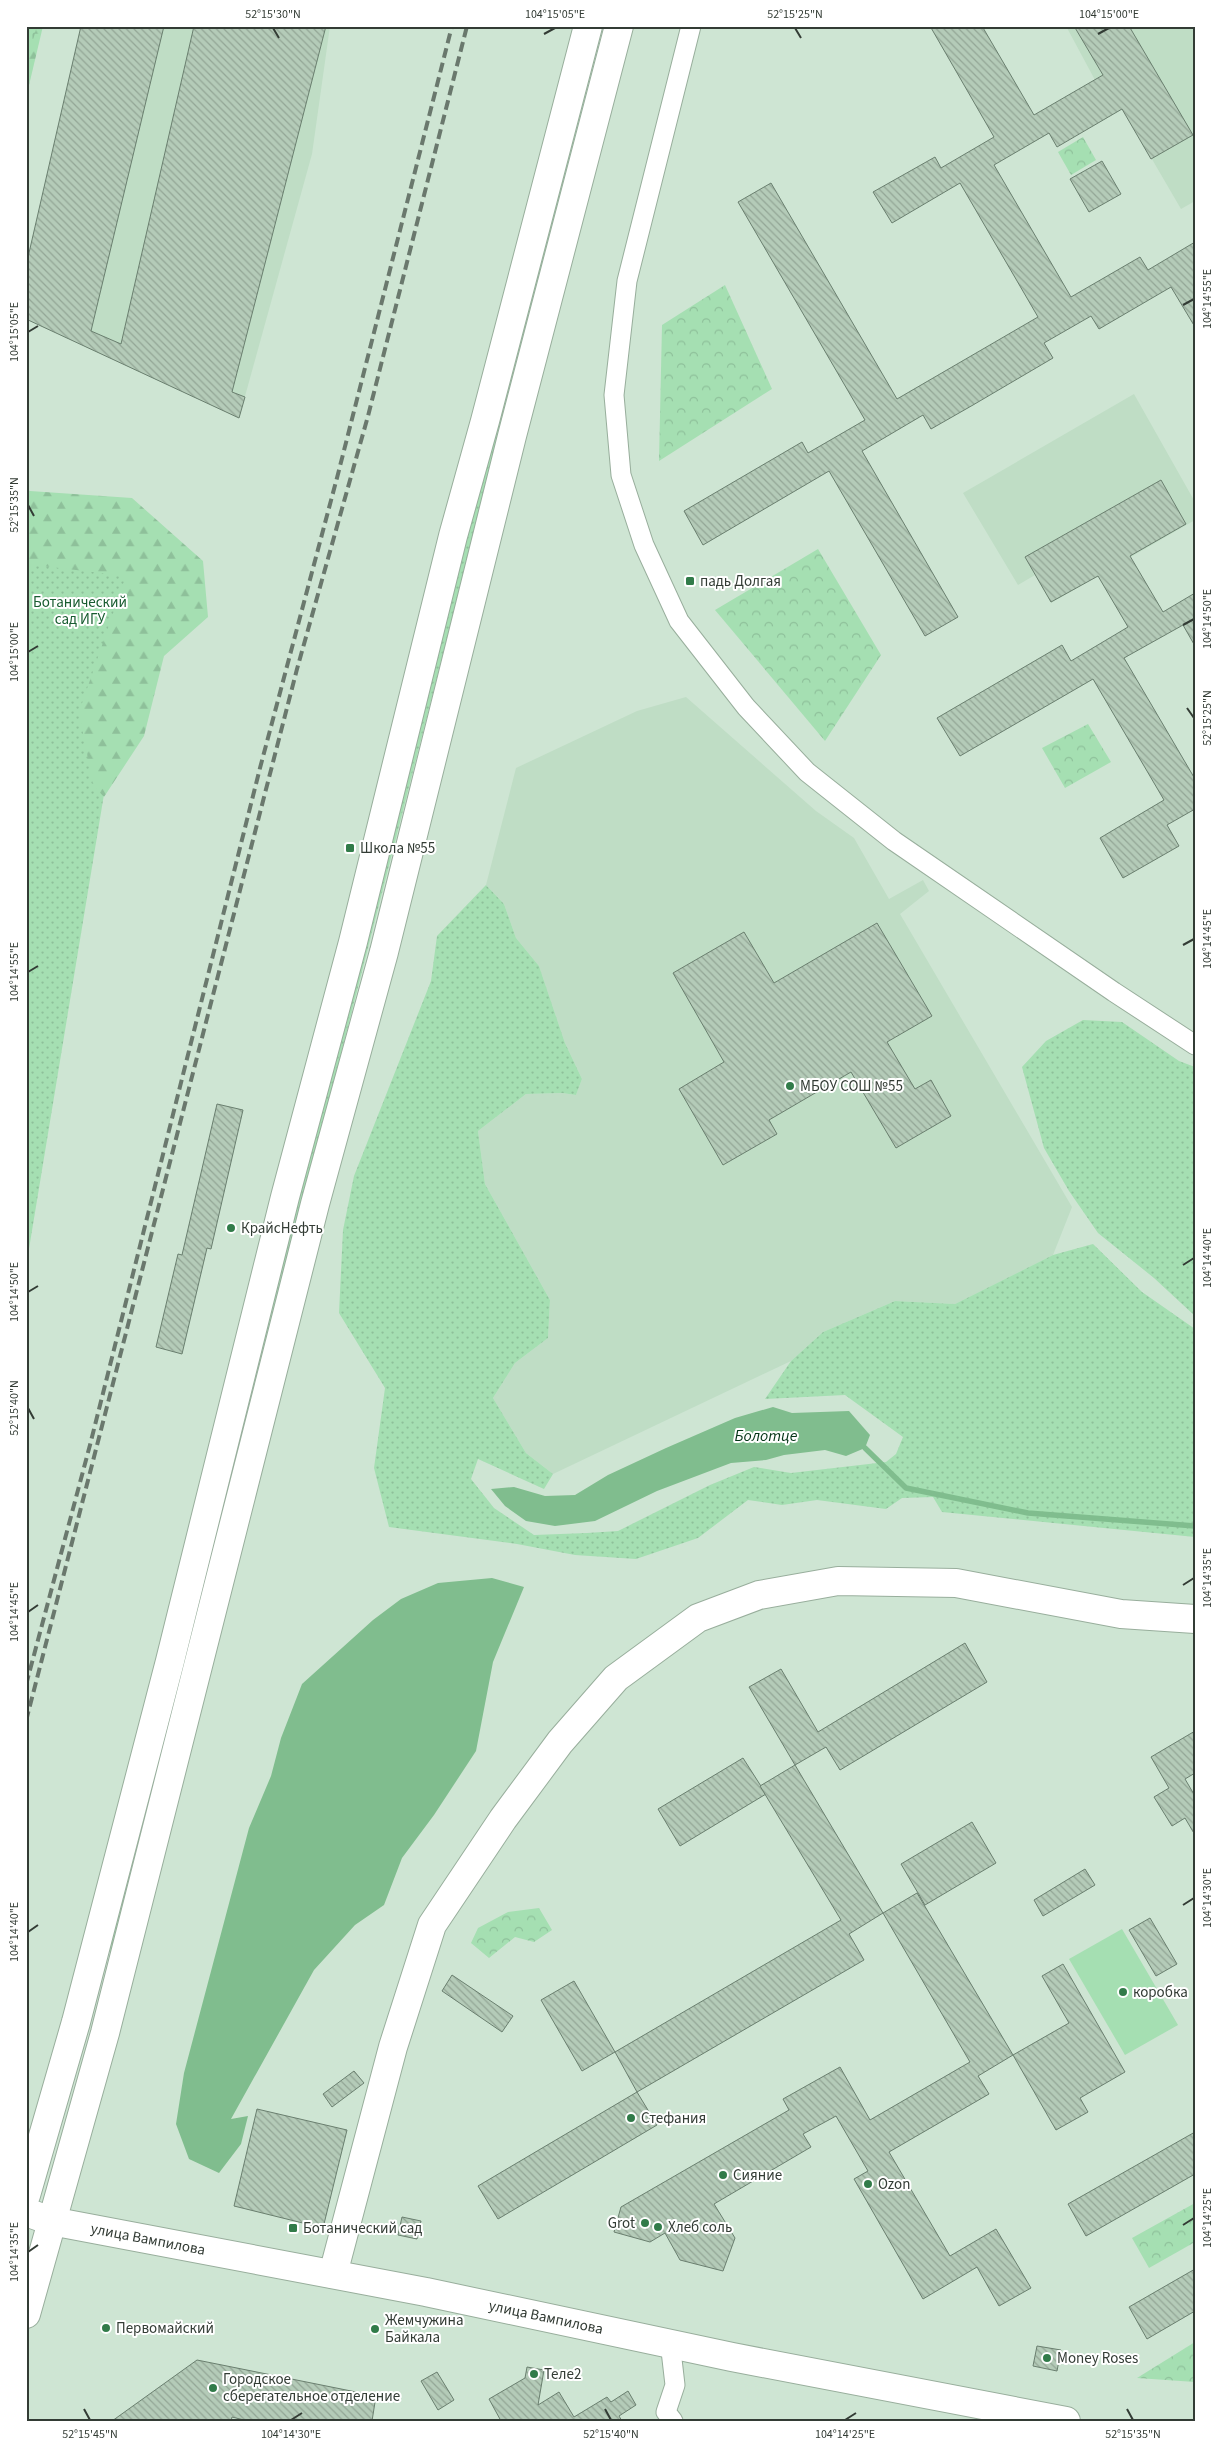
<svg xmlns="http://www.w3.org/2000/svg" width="1221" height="2447" font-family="'Source Sans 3',sans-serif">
<defs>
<pattern id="grass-dots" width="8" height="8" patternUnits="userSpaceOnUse" patternTransform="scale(1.25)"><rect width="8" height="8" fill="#a5dfb2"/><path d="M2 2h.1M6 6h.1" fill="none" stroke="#8ec09a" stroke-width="1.8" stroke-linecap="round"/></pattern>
<pattern id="forest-firs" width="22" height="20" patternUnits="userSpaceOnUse" patternTransform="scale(1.25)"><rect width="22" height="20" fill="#a5dfb2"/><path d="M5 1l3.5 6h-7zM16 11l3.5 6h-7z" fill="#8ec09a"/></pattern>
<pattern id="cemetery-stones" width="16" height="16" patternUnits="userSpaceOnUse" patternTransform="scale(1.25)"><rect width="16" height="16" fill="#a5dfb2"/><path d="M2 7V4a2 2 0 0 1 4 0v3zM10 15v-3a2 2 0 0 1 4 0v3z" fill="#8ec09a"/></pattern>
<pattern id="park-crowns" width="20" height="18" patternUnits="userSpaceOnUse" patternTransform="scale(1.25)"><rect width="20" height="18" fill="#a5dfb2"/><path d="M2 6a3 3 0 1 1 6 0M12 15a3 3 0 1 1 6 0" fill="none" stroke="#8ec09a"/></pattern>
<pattern id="building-back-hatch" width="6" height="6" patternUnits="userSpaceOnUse" patternTransform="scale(1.25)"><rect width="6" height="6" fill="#b4cbb8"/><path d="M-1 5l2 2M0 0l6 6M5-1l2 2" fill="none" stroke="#93a696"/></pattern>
</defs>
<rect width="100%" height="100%" fill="#cee5d3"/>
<g fill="#bfddc5">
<polygon points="81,26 330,26 312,154 239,418 26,319"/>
<polygon points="1066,26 1195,26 1195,201 1181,209 1103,75 1095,80"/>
<polygon points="1134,394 1195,502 1195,520 1051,603 1035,575 1018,585 963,493"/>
<polygon points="686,697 816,811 854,838 889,899 923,880 929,891 900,914 1072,1207 1053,1255 955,1304 895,1301 823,1332 791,1361 553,1474 526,1453 493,1398 515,1363 548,1338 550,1300 485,1184 478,1131 526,1094 562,1093 576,1095 582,1079 565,1043 539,966 516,938 504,904 486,885 516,768 637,711"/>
</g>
<g fill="url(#grass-dots)">
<polygon points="597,26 603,26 112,1952 108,1952"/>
<polygon points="26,550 142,564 26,1267"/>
<polygon points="486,885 504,904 516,938 539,966 565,1043 582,1079 576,1095 562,1093 526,1094 478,1131 485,1184 550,1300 548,1338 515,1363 493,1398 526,1453 553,1474 544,1489 478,1459 471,1479 494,1508 534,1535 587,1533 618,1531 710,1485 754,1467 791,1473 886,1462 896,1454 903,1437 845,1395 765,1399 791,1361 823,1332 895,1301 955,1304 1053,1255 1093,1244 1142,1292 1195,1329 1195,1537 942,1512 933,1497 902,1498 886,1509 817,1500 782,1505 748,1500 698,1538 636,1559 575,1555 517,1544 389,1527 374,1468 385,1388 339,1313 343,1230 354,1176 431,981 437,936"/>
<polygon points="1083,1020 1122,1022 1179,1061 1195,1067 1195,1316 1154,1278 1098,1233 1069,1191 1044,1148 1022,1067 1046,1041"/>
</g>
<g fill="url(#forest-firs)">
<polygon points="26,26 43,26 26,98"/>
<polygon points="26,489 30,491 132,498 203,561 208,617 164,656 144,736 104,797 93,785 79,712 126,576 26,564"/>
</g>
<polygon fill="url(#cemetery-stones)" points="26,26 37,26 26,64"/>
<g fill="url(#park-crowns)">
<polygon points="1083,137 1096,160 1071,175 1058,152"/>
<polygon points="725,285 772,389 659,461 662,325"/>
<polygon points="818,549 881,655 825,741 715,610"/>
<polygon points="1088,724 1111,762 1065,788 1042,748"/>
<polygon points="539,1908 552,1930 534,1942 515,1937 489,1958 471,1943 478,1928 508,1912"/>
<polygon points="1195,2203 1195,2242 1149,2268 1132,2238"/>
<polygon points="1195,2342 1195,2382 1137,2378"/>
</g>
<polygon fill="#a5dfb2" points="1122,1929 1178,2025 1125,2055 1069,1959"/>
<g fill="#80bd8e">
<polygon points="773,1407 792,1413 849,1411 870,1435 865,1448 846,1456 825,1450 784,1455 766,1460 731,1463 657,1491 595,1521 555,1526 526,1521 505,1506 491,1489 514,1487 545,1496 575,1495 608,1475 666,1448 735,1418"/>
<polygon points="492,1578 524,1587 493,1662 476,1751 434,1815 402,1858 384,1905 355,1925 314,1970 231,2119 248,2116 241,2144 219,2173 189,2159 176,2124 184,2073 249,1828 271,1776 281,1738 302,1684 373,1620 401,1599 438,1583"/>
</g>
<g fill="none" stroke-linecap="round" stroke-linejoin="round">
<polyline stroke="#80bd8e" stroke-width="5.5" points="865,1448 906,1488 1028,1513 1195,1526"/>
</g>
<g fill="url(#building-back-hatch)" stroke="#6a7f6f">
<polygon points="81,26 164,26 91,331 121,344 194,26 326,26 232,392 245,397 239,418 26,319 26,266"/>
<polygon points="930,26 982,26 1034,115 1103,75 1074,26 1129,26 1193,135 1151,159 1122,109 1057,147 1049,133 994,165 1071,297 1140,257 1148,270 1195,242 1195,327 1171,287 1099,329 1091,316 1044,343 1053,358 973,405 931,429 923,415 862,451 958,617 925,636 829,471 703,545 684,511 802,442 808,453 865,420 738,202 771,183 897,399 1038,317 960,183 892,223 873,192 935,157 941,168 994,137"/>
<polygon points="1102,161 1121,194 1089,212 1070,179"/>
<polygon points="1161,480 1186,524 1130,556 1163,612 1195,593 1195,646 1183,625 1124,658 1195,779 1195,809 1167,825 1179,846 1123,878 1100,838 1164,800 1093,679 960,756 937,718 1062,645 1071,661 1128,627 1098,576 1051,602 1025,557"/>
<polygon points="877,923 932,1016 887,1042 915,1089 931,1080 951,1116 896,1148 851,1072 769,1120 777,1134 723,1165 679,1089 724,1062 673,973 744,932 774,983"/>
<polygon points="217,1104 243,1110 211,1249 207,1248 182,1354 156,1347 178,1254 182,1255"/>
<polygon points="965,1643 987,1682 840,1770 826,1747 795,1765 749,1687 781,1669 818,1732"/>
<polygon points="1195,1731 1195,1773 1185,1779 1195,1796 1195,1835 1185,1818 1172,1826 1154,1797 1169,1788 1151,1757"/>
<polygon points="743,1758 766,1794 680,1846 658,1809"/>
<polygon points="795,1765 883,1913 849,1934 864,1960 637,2092 615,2052 841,1920 760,1786"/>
<polygon points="972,1822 996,1863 925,1905 901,1864"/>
<polygon points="1085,1869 1095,1885 1043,1916 1034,1900"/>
<polygon points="917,1893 1013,2055 978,2076 989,2094 889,2152 950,2256 996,2229 1031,2288 999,2306 977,2267 923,2299 854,2179 868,2171 836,2116 803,2134 811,2147 714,2204 735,2238 723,2271 680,2260 665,2233 650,2242 614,2232 621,2207 789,2110 783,2099 840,2067 870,2120 970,2062 883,1913"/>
<polygon points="1150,1918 1177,1964 1156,1976 1129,1930"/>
<polygon points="1063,1964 1125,2072 1080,2098 1088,2112 1056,2130 1013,2055 1069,2023 1042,1976"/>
<polygon points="452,1975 513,2016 502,2032 442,1991"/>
<polygon points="574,1981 615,2052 582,2071 541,2000"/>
<polygon points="354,2071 364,2083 332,2107 323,2094"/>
<polygon points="637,2092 657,2125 498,2219 478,2186"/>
<polygon points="257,2109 347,2130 323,2228 234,2206"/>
<polygon points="1195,2132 1195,2174 1086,2236 1068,2204"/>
<polygon points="402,2217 421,2221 417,2239 398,2235"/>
<polygon points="1195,2269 1195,2311 1147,2339 1129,2307"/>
<polygon points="1037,2346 1061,2350 1057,2371 1033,2366"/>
<polygon points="197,2360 376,2396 372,2421 248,2421 232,2417 231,2421 112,2421"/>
<polygon points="527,2367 544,2370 538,2405 559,2392 574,2417 607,2397 611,2402 628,2391 636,2405 619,2416 622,2421 501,2421 489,2399 525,2378"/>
<polygon points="437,2372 454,2400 438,2410 421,2381"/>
</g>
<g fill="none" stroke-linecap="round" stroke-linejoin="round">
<g stroke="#98ae9c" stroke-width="21">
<g id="street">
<polyline points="691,26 627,281 614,395 621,475 644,545 679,621 746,707 807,772 894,841 1114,992 1195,1045"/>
<polyline points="670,2342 675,2385 666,2412 673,2421"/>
</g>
</g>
<g stroke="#98ae9c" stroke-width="30">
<g id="secondary">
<polyline points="26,2212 51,2221 426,2292 732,2357 1066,2421"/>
<polyline points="333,2274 393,2047 432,1925 503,1819 560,1742 616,1678 698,1618 759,1595 838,1581 956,1583 1121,1614 1195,1619"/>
</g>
</g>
<g stroke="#98ae9c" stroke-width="30">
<g id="primary">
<polyline points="26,2195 76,2022 170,1661 285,1197 353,942 453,536 485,421 588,26"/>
<polyline points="26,2314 105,2033 315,1204 384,952 512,436 619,26"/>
</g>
</g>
<use href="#street" stroke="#fff" stroke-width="19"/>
<use href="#secondary" stroke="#fff" stroke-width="28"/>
<use href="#primary" stroke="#fff" stroke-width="28"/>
<g stroke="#6a786d" stroke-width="4" stroke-dasharray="10 5" stroke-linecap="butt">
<polyline points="26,1685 90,1445 260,768 338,474 452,26"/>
<polyline points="26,1721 297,669 368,416 467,26"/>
</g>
</g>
<path fill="none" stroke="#333c35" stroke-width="2" d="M273,28L279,38M795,28L801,38M544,34L555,28M1098,34L1109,28M1183,305L1194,299M28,332L38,326M28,505L34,516M1183,625L1194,619M28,652L38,646M1187,708L1194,718M1183,945L1194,939M28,972L38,966M1183,1265L1194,1258M28,1292L38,1286M28,1408L34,1419M1183,1585L1194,1578M28,1612L38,1605M1183,1905L1194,1898M28,1932L38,1925M1183,2225L1194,2218M28,2252L38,2245M84,2409L90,2420M605,2409L611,2420M1127,2409L1133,2420M291,2420L302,2413M845,2420L856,2413"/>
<g fill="#317b49" stroke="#fff" stroke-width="2">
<rect x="685" y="576" width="10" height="10" rx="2.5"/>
<rect x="345" y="843" width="10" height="10" rx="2.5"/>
<circle cx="790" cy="1086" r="5"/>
<circle cx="231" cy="1228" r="5"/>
<circle cx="1123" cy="1992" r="5"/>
<circle cx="631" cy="2118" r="5"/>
<circle cx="723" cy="2175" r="5"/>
<circle cx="868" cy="2184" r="5"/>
<circle cx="645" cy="2223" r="5"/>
<circle cx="658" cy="2227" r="5"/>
<rect x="288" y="2223" width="10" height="10" rx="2.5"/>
<circle cx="106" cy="2328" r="5"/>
<circle cx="375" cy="2329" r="5"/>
<circle cx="1047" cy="2358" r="5"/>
<circle cx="534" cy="2374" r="5"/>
<circle cx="213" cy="2388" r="5"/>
</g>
<g text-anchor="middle" stroke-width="4" stroke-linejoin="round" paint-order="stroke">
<g font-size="15" fill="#333c35" stroke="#fff" text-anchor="start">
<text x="700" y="586">падь Долгая</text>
<text x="360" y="853">Школа №55</text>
<text x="800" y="1091">МБОУ СОШ №55</text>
<text x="241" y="1233">КрайсНефть</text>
<text x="1133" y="1997">коробка</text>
<text x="641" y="2123">Стефания</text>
<text x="733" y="2180">Сияние</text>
<text x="878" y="2189">Ozon</text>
<text x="635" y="2228" text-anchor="end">Grot</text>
<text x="668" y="2232">Хлеб соль</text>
<text x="303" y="2233">Ботанический сад</text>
<text x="385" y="2325">Жемчужина<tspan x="385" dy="17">Байкала</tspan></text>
<text x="116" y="2333">Первомайский</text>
<text x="1057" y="2363">Money Roses</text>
<text x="544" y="2379">Теле2</text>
<text x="223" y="2384">Городское<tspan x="223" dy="17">сберегательное отделение</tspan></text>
</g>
<g font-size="15" fill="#185c30" stroke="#fff">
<text x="80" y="607">Ботанический<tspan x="80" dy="17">сад ИГУ</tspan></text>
</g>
<g font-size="15" fill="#333c35" stroke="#fff">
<text transform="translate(148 2239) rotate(11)" y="5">улица Вампилова</text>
<text transform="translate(546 2317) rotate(12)" y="5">улица Вампилова</text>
</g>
<g font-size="16" font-style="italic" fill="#033416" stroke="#fff">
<text x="766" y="1441">Болотце</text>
</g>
</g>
<rect width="1221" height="2447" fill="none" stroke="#ffffff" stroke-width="55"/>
<rect x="28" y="28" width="1166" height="2392" fill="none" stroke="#333c35" stroke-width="2"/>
<g font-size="12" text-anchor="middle" fill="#333c35">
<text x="273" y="18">52°15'30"N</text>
<text x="555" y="18">104°15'05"E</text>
<text x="795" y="18">52°15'25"N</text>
<text x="1109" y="18">104°15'00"E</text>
<text transform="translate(1207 299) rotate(-90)" y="4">104°14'55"E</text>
<text transform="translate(14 332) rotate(-90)" y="4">104°15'05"E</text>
<text transform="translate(14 505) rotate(-90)" y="4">52°15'35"N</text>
<text transform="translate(1207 619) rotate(-90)" y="4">104°14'50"E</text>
<text transform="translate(14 652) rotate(-90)" y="4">104°15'00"E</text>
<text transform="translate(1207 718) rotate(-90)" y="4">52°15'25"N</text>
<text transform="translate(1207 939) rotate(-90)" y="4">104°14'45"E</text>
<text transform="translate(14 972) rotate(-90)" y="4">104°14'55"E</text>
<text transform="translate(1207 1258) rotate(-90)" y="4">104°14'40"E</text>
<text transform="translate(14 1292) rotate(-90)" y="4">104°14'50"E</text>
<text transform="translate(14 1408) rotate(-90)" y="4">52°15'40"N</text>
<text transform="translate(1207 1578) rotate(-90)" y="4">104°14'35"E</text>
<text transform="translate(14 1612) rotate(-90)" y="4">104°14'45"E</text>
<text transform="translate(1207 1898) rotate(-90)" y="4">104°14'30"E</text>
<text transform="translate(14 1932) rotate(-90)" y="4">104°14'40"E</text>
<text transform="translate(1207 2218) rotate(-90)" y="4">104°14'25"E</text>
<text transform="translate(14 2252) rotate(-90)" y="4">104°14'35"E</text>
<text x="90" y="2438">52°15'45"N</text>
<text x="291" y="2438">104°14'30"E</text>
<text x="611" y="2438">52°15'40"N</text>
<text x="845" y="2438">104°14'25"E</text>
<text x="1133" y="2438">52°15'35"N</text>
</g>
</svg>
